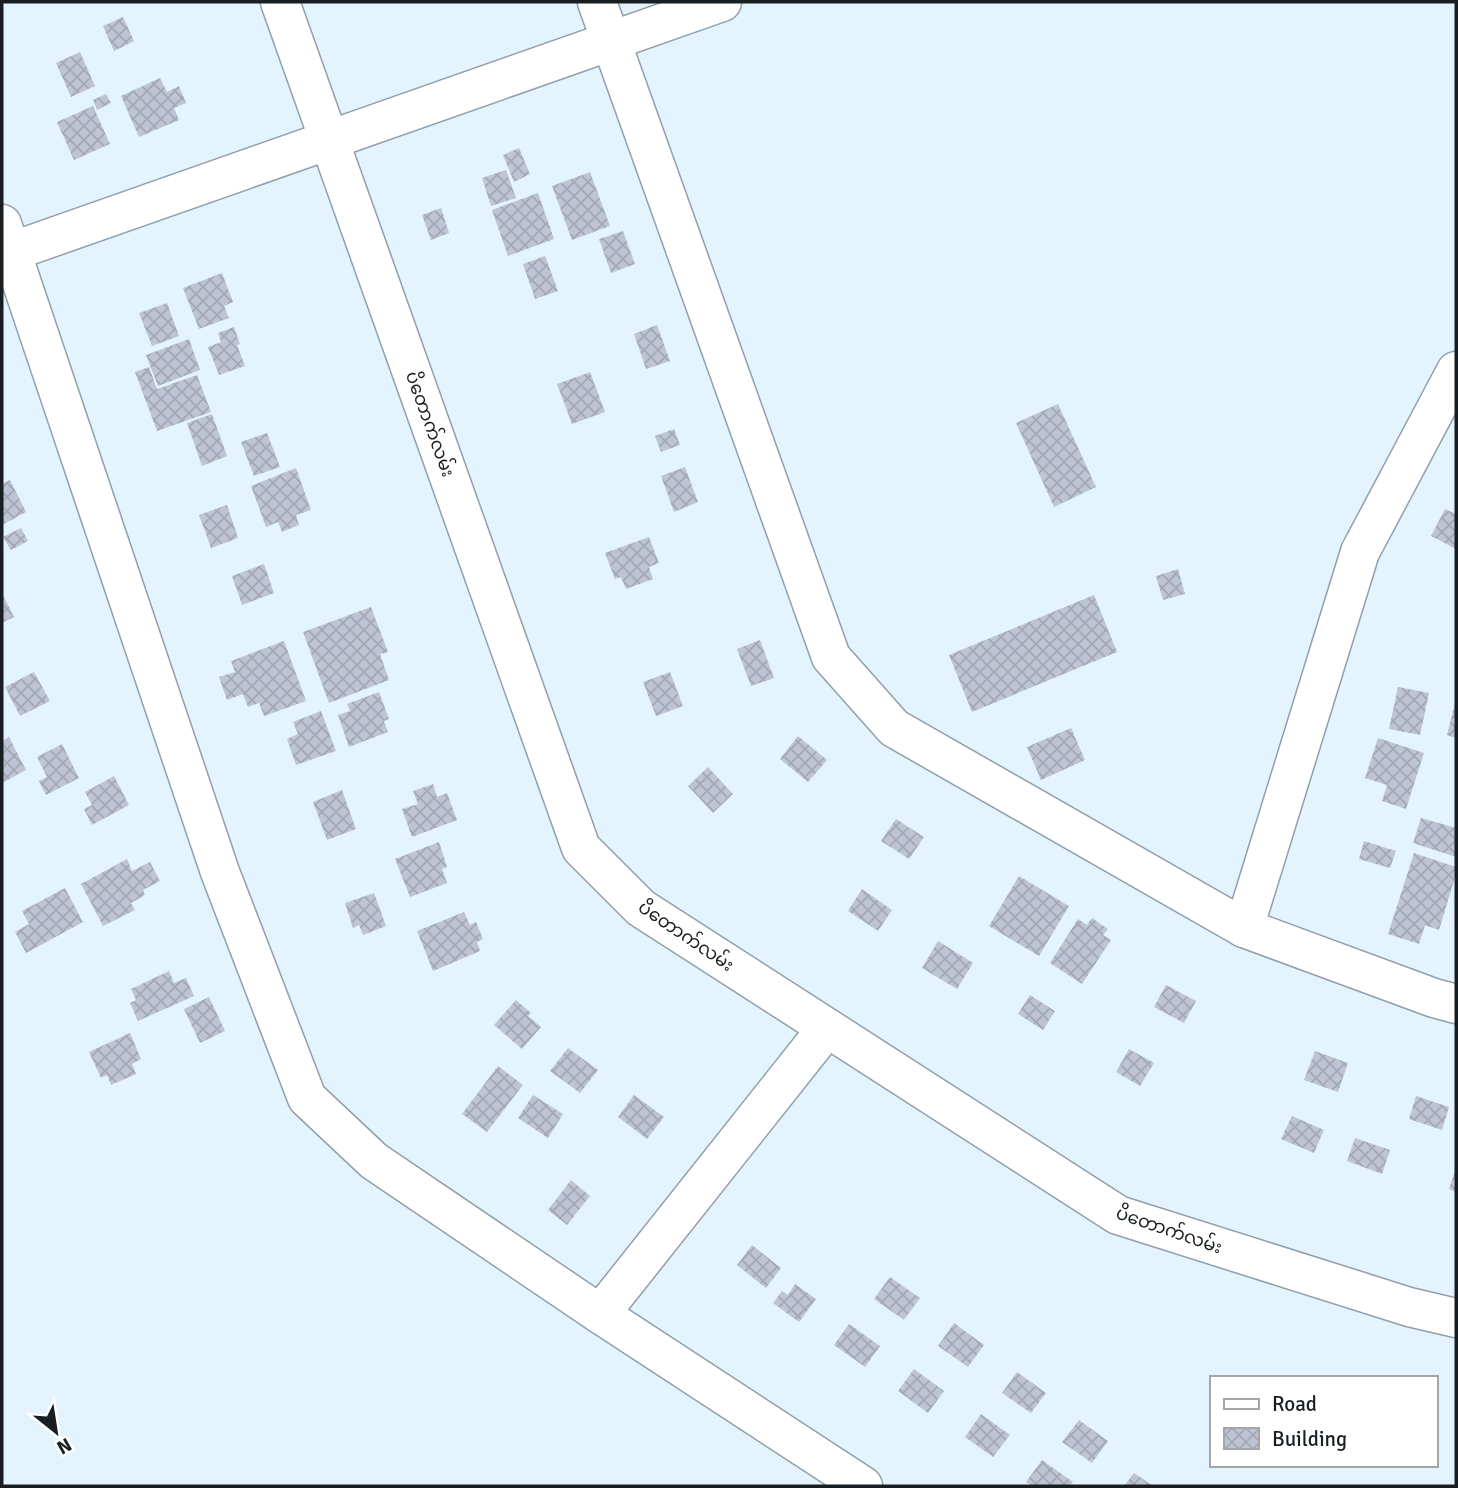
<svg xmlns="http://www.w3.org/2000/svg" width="1458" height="1488" font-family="Signika,'Noto Sans Myanmar',sans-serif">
<defs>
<pattern id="building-cross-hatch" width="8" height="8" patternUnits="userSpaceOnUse" patternTransform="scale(1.75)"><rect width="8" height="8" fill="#bec4d3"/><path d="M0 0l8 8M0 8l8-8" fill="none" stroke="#a3a8b5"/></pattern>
</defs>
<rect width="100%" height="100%" fill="#e4f4ff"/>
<g fill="url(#building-cross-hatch)">
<polygon points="123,17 134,41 114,51 103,26"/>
<polygon points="80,52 95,86 71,97 56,63"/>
<polygon points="160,78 167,92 179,86 186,103 174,108 179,120 139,137 121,96"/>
<polygon points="106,94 111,103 97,110 93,100"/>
<polygon points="93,106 110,144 74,160 57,122"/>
<polygon points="519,148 530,174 514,182 503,155"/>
<polygon points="506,170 516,198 491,206 482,178"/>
<polygon points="590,172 610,226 572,240 552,186"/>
<polygon points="538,193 554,239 508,256 492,210"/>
<polygon points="441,208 449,233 431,240 422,215"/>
<polygon points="623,231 635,264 611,273 599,239"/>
<polygon points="545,256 558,291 535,299 523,264"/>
<polygon points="222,273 233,302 224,306 229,318 199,329 183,288"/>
<polygon points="167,303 179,336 152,346 139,313"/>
<polygon points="657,325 670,361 646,369 634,334"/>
<polygon points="234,327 240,344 237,345 245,366 219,375 208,347 221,342 218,333"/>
<polygon points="189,339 200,370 158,386 146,355"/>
<polygon points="149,367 157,389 197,375 211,412 157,431 135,372"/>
<polygon points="590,372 605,412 572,424 557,384"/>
<polygon points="1058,404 1096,487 1054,507 1016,423"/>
<polygon points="212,414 227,456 202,466 187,423"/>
<polygon points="674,429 680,445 661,452 655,436"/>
<polygon points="267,433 280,467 254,476 241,442"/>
<polygon points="685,467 698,502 674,512 661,476"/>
<polygon points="296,468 311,510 296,515 299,525 282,532 278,522 266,527 251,486"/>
<polygon points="10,480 26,512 2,525 2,484"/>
<polygon points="227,505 238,538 211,548 199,515"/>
<polygon points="1445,509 1456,514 1456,549 1431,536"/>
<polygon points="21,528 28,541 11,550 3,537"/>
<polygon points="649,537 659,563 649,567 653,579 626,589 621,577 615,579 605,553"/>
<polygon points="264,564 274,593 242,605 232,576"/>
<polygon points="1178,569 1185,594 1163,600 1156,576"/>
<polygon points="2,593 14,617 2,623"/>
<polygon points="1094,595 1117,652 972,712 949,655"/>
<polygon points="371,607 388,652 380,654 389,680 329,703 303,632"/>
<polygon points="760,640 774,678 751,686 737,649"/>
<polygon points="284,641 306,701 264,716 259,703 248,707 243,694 227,700 219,677 235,672 231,661"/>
<polygon points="34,672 50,701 20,716 5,687"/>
<polygon points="670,672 683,706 656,716 643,682"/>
<polygon points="1398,687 1429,693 1420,735 1389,729"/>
<polygon points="379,692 389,719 384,721 388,732 349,747 338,715 350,711 347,704"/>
<polygon points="1455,703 1456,703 1456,738 1447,735"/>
<polygon points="321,711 336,751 296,765 287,739 298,734 293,722"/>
<polygon points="1071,728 1085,760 1041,780 1027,747"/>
<polygon points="798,736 827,760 808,782 780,759"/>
<polygon points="9,737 26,770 2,783 2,741"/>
<polygon points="1378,738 1424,753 1406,809 1382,801 1387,785 1365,778"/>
<polygon points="62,744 79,778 46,795 39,781 47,777 37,757"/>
<polygon points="708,767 733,794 713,813 688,786"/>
<polygon points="114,776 129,805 92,825 84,809 92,805 85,792"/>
<polygon points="433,784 437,797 447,793 457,820 412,837 402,809 418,804 413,791"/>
<polygon points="342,790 356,829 327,840 313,802"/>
<polygon points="1421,818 1456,828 1456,857 1413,843"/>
<polygon points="896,819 924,837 909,859 881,841"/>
<polygon points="1364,841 1396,851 1390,868 1359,859"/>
<polygon points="439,842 447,867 442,869 447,883 410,897 395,859"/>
<polygon points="1414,853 1456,867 1456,874 1439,930 1425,925 1419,944 1388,934"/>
<polygon points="127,859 132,871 150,862 160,881 143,890 145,895 131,903 135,910 103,926 81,884"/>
<polygon points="1019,876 1069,906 1039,956 989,926"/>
<polygon points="65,888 83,922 26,953 15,932 29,924 22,911"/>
<polygon points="862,889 892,910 878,931 848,911"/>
<polygon points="374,893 386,926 363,935 359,925 353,928 345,903"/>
<polygon points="464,912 470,925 476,922 483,939 477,942 480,951 433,971 417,931"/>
<polygon points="1092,918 1108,929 1103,935 1111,940 1082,984 1050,963 1078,919 1087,925"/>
<polygon points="938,941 973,963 957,989 922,968"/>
<polygon points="169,971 174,983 186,978 194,996 138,1021 130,1003 136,1000 131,989"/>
<polygon points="1166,985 1196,1001 1184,1023 1154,1007"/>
<polygon points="1030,995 1055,1011 1043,1030 1018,1014"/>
<polygon points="209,997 225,1031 200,1043 184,1009"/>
<polygon points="516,1000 531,1013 528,1016 541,1027 522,1049 494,1025"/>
<polygon points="130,1033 141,1059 132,1064 136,1074 111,1085 107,1075 101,1078 89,1052"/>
<polygon points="568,1048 598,1070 580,1093 550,1071"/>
<polygon points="1129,1049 1154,1063 1140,1086 1116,1072"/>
<polygon points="1315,1051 1348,1063 1338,1092 1304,1080"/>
<polygon points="498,1066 523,1085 487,1132 462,1114"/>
<polygon points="533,1095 563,1114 548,1138 518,1118"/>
<polygon points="634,1095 664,1117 647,1139 618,1117"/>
<polygon points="1416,1096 1449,1107 1442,1130 1409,1119"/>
<polygon points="1292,1116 1324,1130 1314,1153 1281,1139"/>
<polygon points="1355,1138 1390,1150 1382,1174 1347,1161"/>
<polygon points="1456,1168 1456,1192 1449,1189"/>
<polygon points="571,1180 590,1196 567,1225 548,1210"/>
<polygon points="752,1245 781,1268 766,1288 737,1265"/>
<polygon points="890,1277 920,1298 904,1320 874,1299"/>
<polygon points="795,1284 816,1299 799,1322 773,1303 782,1291 788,1295"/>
<polygon points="954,1323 984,1345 968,1367 938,1346"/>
<polygon points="849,1324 880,1346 865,1367 834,1345"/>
<polygon points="914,1369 944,1391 928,1413 898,1391"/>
<polygon points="1017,1372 1046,1393 1031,1413 1002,1393"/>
<polygon points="981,1414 1010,1435 993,1457 965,1437"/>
<polygon points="1079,1420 1108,1441 1092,1463 1062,1442"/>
<polygon points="1042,1460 1073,1482 1069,1486 1032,1486 1026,1482"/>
<polygon points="1134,1473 1153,1486 1124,1486"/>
</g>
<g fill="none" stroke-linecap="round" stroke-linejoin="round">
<g stroke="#909fa9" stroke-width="41">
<g id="minor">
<polyline points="280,2 581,848 641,908 1118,1215 1409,1307 1456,1318"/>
<polyline points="597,2 831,657 894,728 1244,928 1434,998 1456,1004"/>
<polyline points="2,224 220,872 307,1098 374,1161 600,1314 863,1486"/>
<polyline points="2,255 722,2"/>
<polyline points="1244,928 1360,552 1456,371"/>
<polyline points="600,1314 827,1028"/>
</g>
</g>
<use href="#minor" stroke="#fff" stroke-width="38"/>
</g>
<g text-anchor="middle" stroke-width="5" stroke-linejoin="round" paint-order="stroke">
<g font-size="18" fill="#181e21" stroke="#fff">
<text transform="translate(430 424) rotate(70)" y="6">ပိတောက်လမ်း</text>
<text transform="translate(686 936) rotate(34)" y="6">ပိတောက်လမ်း</text>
<text transform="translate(1169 1230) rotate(19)" y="6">ပိတောက်လမ်း</text>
</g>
</g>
<rect width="1458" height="1488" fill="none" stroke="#181e21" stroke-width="7"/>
<rect x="1210" y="1376" width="228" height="91" fill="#ffffff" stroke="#a3a5a6" stroke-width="2"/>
<rect x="1224" y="1399" width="35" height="10" fill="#ffffff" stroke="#a3a5a6" stroke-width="2"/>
<text x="1272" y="1411" font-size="21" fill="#181e21">Road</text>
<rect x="1224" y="1428" width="35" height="21" fill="url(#building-cross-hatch)" stroke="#a3a5a6" stroke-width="2"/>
<text x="1272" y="1446" font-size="21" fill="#181e21">Building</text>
<g transform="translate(56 1432) rotate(150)" stroke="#ffffff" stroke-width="5" paint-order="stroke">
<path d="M0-5L12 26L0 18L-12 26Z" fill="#181e21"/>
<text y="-10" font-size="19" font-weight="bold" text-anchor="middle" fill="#181e21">N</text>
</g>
</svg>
